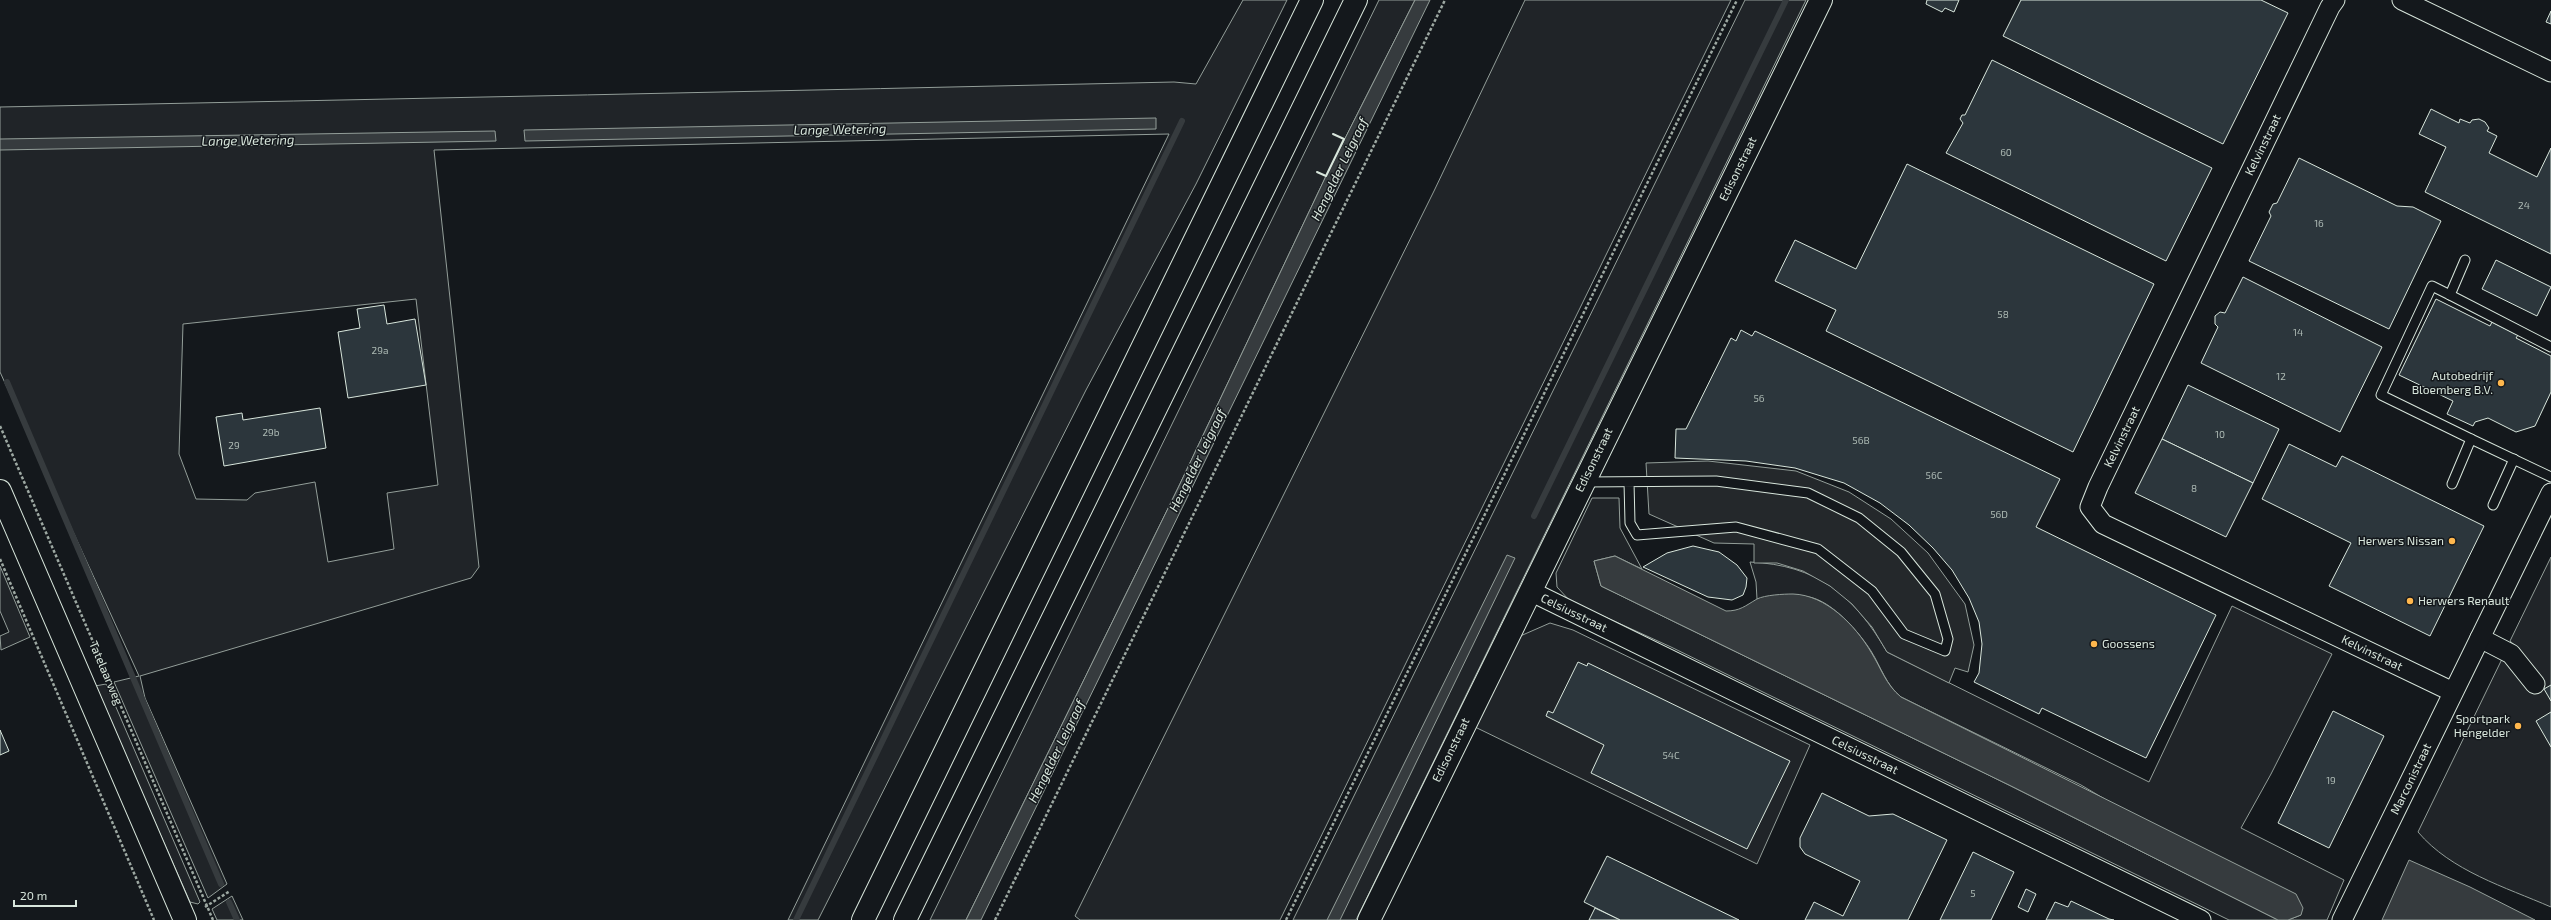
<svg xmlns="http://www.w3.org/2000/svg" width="2551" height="920" font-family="'Exo 2',sans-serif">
<rect width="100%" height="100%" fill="#14181c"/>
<g fill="#202428" stroke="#939e99" fill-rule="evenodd">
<path d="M1243,0H1287L1196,184L1086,390L818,920H788L1169,134L434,150L479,567L471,578L140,676L145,698L227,884L208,898L114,682L139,676L0,372V107C392,99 783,91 1174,82L1196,84ZM416,299L438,485L387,493L394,549L328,562L315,482L255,493L247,500L196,499L179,454L183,324Z"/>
<polygon points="1379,0 1415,0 1326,176 1178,488 966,920 930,920"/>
<polygon points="1525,0 1731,0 1280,920 1080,920 1075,916 1434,191"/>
<polygon points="1745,0 1806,0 1356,920 1293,920"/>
<polygon points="1592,498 1619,498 1620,528 1642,569 1615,556 1594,561 1601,586 2011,786 2278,920 2229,920 1671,647 1570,601 1557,587 1556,573"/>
<path d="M2551,557V907C2505,887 2451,871 2418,832L2502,659L2520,650L2510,641Z"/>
<path d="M1750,562C1817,565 1854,595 1887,652L2149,782L2232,606L2332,654L2271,774L2241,828L2344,880L2327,920H2288L2301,915L2081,785L1901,697C1886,685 1881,667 1871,651C1859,632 1832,601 1809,597C1792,593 1775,596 1757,599L1756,582Z"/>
<polygon points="0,566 30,637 1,650 0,636 9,632 0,611"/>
<polygon points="1550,623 1573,630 1810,745 1757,864 1475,727 1518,637"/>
<polygon points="106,684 200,902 198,904 190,902 95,686"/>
<polygon points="232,896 243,920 217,920 212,909"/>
</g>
<polygon fill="#24282b" stroke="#939e99" points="1708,461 1796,471 1849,492 1891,519 1928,553 1965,604 1974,645 1968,672 1955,668 1949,683 1887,652 1872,627 1852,604 1830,586 1803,571 1777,563 1754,563 1754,544 1714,543 1649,514 1646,463"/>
<g fill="#363b3e" stroke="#939e99">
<polygon points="1415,0 1430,0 981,920 966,920 1178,488 1326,176"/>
<polygon points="1156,118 1156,129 525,141 524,130"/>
<polygon points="495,131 496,141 0,150 0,139"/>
<polygon points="1507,555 1515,558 1340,920 1327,920"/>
<path d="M1615,556L1726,611C1740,611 1745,606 1757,599C1765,595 1783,594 1793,594C1826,595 1855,625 1871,652C1881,668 1886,685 1901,697L2296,894L2303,908L2301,915L2288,920H2278L2011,786L1601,586L1594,561Z"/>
<polygon points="2409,860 2470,887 2535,920 2382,920"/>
</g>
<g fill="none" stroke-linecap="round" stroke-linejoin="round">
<g stroke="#363b3e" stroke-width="6">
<polyline points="7,382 221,884"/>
<polyline points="1534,516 1786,0"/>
<polyline points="229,902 237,920"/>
<polyline points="796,920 1182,121"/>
</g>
</g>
<g fill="#2c363c" stroke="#d8e6dc">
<polygon points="1927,0 1959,0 1954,12 1945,8 1942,12 1926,4"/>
<polygon points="2021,0 2261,0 2288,13 2223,144 2003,36"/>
<polygon points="2551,11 2551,24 2546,22"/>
<polygon points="1992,60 2212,168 2166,261 1946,153 1963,123 1960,119 1962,115 1965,115"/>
<polygon points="2431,109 2459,123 2460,119 2470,123 2472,120 2479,119 2485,122 2489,128 2487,131 2497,136 2489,153 2537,177 2551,148 2551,254 2425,192 2446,147 2419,134"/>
<polygon points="2299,158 2397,206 2413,207 2441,221 2389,329 2249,261 2271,216 2269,212 2273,204 2277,203"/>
<polygon points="1907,164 2154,284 2073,452 1826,331 1836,310 1775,281 1795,240 1856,269"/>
<polygon points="2496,260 2551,287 2537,316 2482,289"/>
<polygon points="2243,277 2382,347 2340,432 2201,363 2218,327 2215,324 2215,316 2220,312 2225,313"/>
<polygon points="2436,299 2490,326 2492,322 2518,335 2516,338 2551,356 2551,392 2535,426 2516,432 2488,418 2475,422 2473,426 2447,414 2453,401 2399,375"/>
<polygon points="384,305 387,324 415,319 426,385 348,398 338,332 360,328 357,309"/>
<polygon points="1741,330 1752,336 1755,331 2060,479 2036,527 2216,615 2146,758 2046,710 2042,708 2039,714 1974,682 1979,673 1982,644 1979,622 1969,598 1952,570 1933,548 1909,525 1880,503 1844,483 1795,468 1746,461 1675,458 1676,429 1686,429 1731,338 1736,341"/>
<polygon points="2188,385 2279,429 2253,483 2162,439"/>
<polygon points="320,408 326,448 224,466 216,417 242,413 243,420"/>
<polygon points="2162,439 2253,483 2226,537 2135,493"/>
<polygon points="2289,444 2336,467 2342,456 2484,526 2430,636 2329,586 2351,543 2262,499"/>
<polygon points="1693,546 1719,552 1737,565 1747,578 1746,587 1743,595 1732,600 1708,597 1643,567 1667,553"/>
<polygon points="1578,662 1587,666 1588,663 1790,761 1747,849 1591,773 1604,745 1546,716 1548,711 1553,713"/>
<polygon points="2551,685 2551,701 2544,689"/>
<polygon points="2333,711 2384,736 2329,848 2278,823"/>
<polygon points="2551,712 2551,747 2536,721"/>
<polygon points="0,730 9,751 0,755"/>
<polygon points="1822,793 1869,816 1893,814 1947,840 1908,920 1805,920 1814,902 1843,916 1860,881 1805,854 1800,847 1800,838"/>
<polygon points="1973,852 2014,872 1991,920 1940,920"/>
<polygon points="1607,856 1739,920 1620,920 1584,902"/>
<polygon points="2026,889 2036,894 2028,912 2018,907"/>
<polygon points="2071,901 2109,919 2114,920 2046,920 2055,902 2068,907"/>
<polygon points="1595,908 1620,920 1589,920"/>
</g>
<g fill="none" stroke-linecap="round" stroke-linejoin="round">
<g stroke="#d8e6dc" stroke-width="11">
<g id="lane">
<polyline points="2465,260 2450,295 2551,347"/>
<polyline points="2450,295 2432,286 2381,395 2471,439"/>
<polyline points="1585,482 1716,481 1808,493 1859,518 1901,552 1935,594 1948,639 1945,651 1904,634 1872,591 1818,549 1736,527 1637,535 1630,523 1629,482"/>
<polyline points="2452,484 2471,439 2551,477"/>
<polyline points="2493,505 2514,459"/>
</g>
</g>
<g stroke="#d8e6dc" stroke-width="21">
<g id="street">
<polyline points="2335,0 2330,7 2098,487 2090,507 2103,524 2453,692"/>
<polyline points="2402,0 2551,72"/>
<polyline points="1530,591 2201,920"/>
<polyline points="2480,638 2511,654 2535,684"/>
<polyline points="2342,920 2551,493"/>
</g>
</g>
<g stroke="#d8e6dc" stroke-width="24">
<g id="secondary">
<polyline points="0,491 185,920"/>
<polyline points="1369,920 1821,0"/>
</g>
</g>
<g stroke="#d8e6dc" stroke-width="24">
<g id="highway">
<polyline points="863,920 1312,0"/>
<polyline points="905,920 1356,0"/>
</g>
</g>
<g stroke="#9da8a2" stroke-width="2.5" stroke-dasharray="3 2" stroke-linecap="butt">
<polyline points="0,426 213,920"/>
<polyline points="0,559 154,920"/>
<polyline points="205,907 230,891"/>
<polyline points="995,920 1445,0"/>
<polyline points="1286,920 1737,0"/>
</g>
<use href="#lane" stroke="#14181c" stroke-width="9"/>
<use href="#street" stroke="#14181c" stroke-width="19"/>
<use href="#secondary" stroke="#14181c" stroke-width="22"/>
<use href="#highway" stroke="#14181c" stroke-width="22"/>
<polyline stroke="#d8e6dc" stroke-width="2" points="1317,172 1326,176 1344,139 1333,134"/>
</g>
<g fill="#ffb74d" stroke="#14181c" stroke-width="1.5">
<circle cx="2501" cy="383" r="4"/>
<circle cx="2452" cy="541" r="4"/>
<circle cx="2410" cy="601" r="4"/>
<circle cx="2094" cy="644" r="4"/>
<circle cx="2518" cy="726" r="4"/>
</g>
<g text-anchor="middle" stroke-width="3" stroke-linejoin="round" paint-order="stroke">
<g font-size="10" fill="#adbab4">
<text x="2006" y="156">60</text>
<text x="2524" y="209">24</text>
<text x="2319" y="227">16</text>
<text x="2003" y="318">58</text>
<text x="2298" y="336">14</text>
<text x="380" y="354">29a</text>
<text x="2281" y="380">12</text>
<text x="1759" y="402">56</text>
<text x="271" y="436">29b</text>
<text x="2220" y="438">10</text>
<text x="1861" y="444">56B</text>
<text x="234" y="449">29</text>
<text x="1934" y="479">56C</text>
<text x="2194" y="492">8</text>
<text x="1999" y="518">56D</text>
<text x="1671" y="759">54C</text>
<text x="2331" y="784">19</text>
<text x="1973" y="897">5</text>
</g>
<g font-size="12" fill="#d8e6dc" stroke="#14181c">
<text transform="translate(2263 145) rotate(-64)" y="4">Kelvinstraat</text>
<text transform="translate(1738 169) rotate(-64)" y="4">Edisonstraat</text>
<text transform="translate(2122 437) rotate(-64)" y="4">Kelvinstraat</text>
<text transform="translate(1594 460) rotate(-64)" y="4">Edisonstraat</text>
<text transform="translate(1574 613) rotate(26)" y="4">Celsiusstraat</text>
<text transform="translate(2372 653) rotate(26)" y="4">Kelvinstraat</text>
<text transform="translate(106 673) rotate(67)" y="4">Tatelaarweg</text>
<text transform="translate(1451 750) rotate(-64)" y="4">Edisonstraat</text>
<text transform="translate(1865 755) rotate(26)" y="4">Celsiusstraat</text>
<text transform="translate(2411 779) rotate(-64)" y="4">Marconistraat</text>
</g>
<g font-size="12" fill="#d8e6dc" stroke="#14181c" text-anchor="end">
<text x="2493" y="380">Autobedrijf<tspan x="2493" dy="14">Bloemberg B.V.</tspan></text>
<text x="2444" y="545">Herwers Nissan</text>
<text x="2418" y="605" text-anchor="start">Herwers Renault</text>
<text x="2102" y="648" text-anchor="start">Goossens</text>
<text x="2510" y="723">Sportpark<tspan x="2510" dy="14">Hengelder</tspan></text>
</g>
<g font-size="13" font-style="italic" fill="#d8e6dc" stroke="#14181c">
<text transform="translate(840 129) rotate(-1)" y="5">Lange Wetering</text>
<text transform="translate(248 140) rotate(-1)" y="5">Lange Wetering</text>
<text transform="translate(1339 169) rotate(-64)" y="5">Hengelder Leigraaf</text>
<text transform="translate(1197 460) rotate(-64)" y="5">Hengelder Leigraaf</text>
<text transform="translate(1056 751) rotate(-64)" y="5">Hengelder Leigraaf</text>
</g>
</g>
<path d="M14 900v6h62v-6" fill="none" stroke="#d8e6dc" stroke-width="2"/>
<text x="20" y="900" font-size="12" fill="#d8e6dc" stroke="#14181c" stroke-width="3" paint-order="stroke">20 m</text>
</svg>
